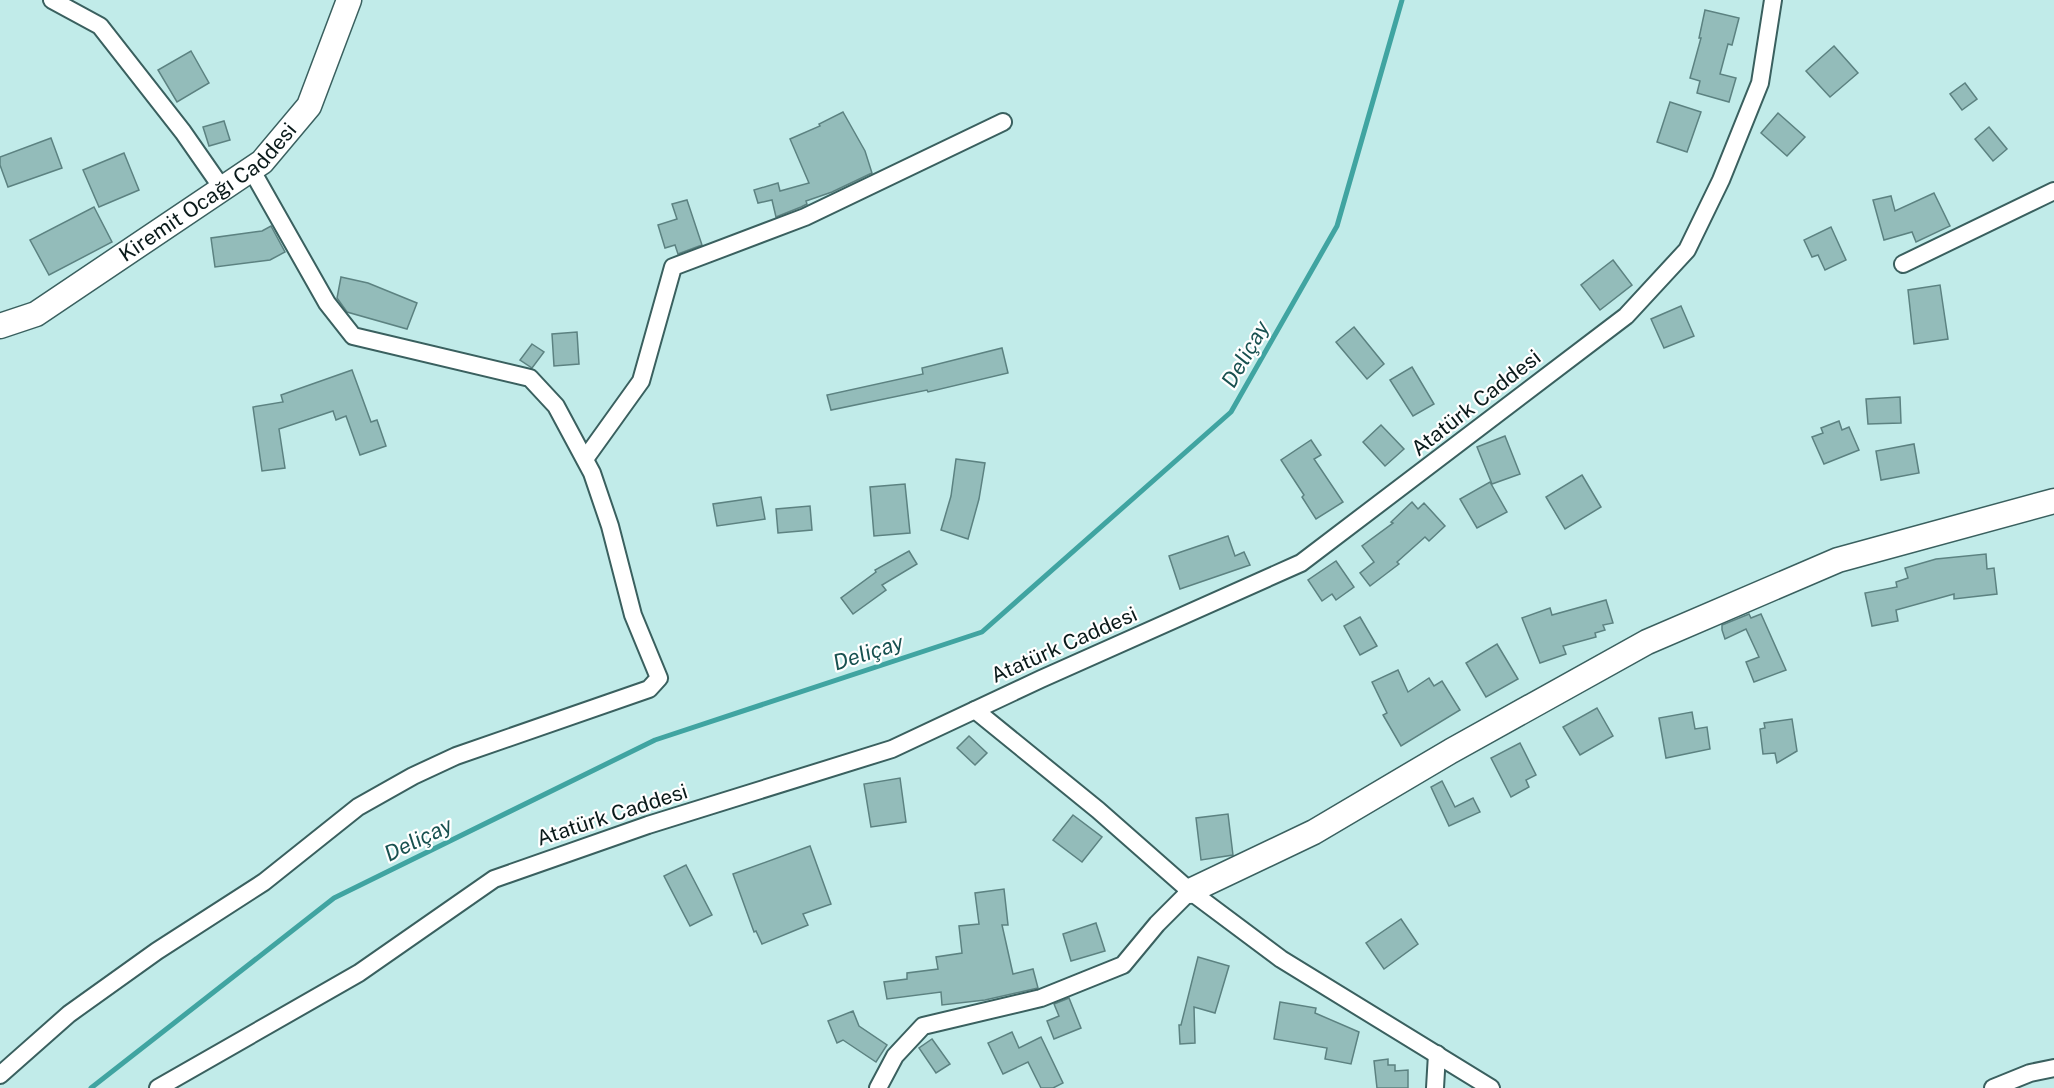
<svg xmlns="http://www.w3.org/2000/svg" width="2054" height="1088" font-family="'Public Sans',sans-serif">
<rect width="100%" height="100%" fill="#c1ebe9"/>
<g fill="none" stroke-linecap="round" stroke-linejoin="round">
<polyline stroke="#40a4a1" stroke-width="5" points="91,1088 334,898 655,740 982,632 1231,412 1337,226 1402,0"/>
</g>
<g fill="#93bcba" stroke="#5c8281" stroke-width="1.5">
<polygon points="1705,10 1739,18 1732,45 1728,44 1720,74 1736,78 1729,102 1697,93 1700,81 1690,78 1701,38 1699,38"/>
<polygon points="1834,46 1858,73 1830,97 1806,71"/>
<polygon points="191,51 209,83 177,102 158,70"/>
<polygon points="1965,83 1977,99 1962,110 1950,94"/>
<polygon points="1670,102 1701,112 1687,152 1657,142"/>
<polygon points="843,112 865,151 872,173 832,192 806,201 807,204 801,207 776,217 772,200 758,203 754,190 778,183 780,191 809,183 790,139 820,126 819,124"/>
<polygon points="1778,113 1805,137 1787,156 1761,133"/>
<polygon points="224,121 230,140 209,146 203,127"/>
<polygon points="1989,127 2007,149 1993,161 1975,139"/>
<polygon points="51,138 62,168 8,187 0,165 0,157"/>
<polygon points="124,153 139,190 99,207 83,170"/>
<polygon points="1934,193 1950,226 1916,242 1912,232 1884,240 1873,200 1891,196 1895,211"/>
<polygon points="687,200 702,245 678,254 675,245 665,248 658,225 677,219 672,204"/>
<polygon points="94,207 112,242 49,275 30,240"/>
<polygon points="271,226 285,252 270,260 215,267 211,238 262,231"/>
<polygon points="1831,227 1846,260 1825,270 1818,255 1812,257 1804,240"/>
<polygon points="1613,260 1632,285 1600,310 1581,285"/>
<polygon points="341,277 368,283 417,303 407,329 347,312 337,298"/>
<polygon points="1940,285 1948,339 1914,344 1908,290"/>
<polygon points="1681,306 1694,336 1664,348 1651,319"/>
<polygon points="1354,327 1384,364 1367,379 1336,342"/>
<polygon points="577,332 579,364 554,366 552,334"/>
<polygon points="532,344 544,352 532,368 520,360"/>
<polygon points="1002,348 1008,373 928,392 927,390 831,410 827,395 923,374 922,368"/>
<polygon points="1412,367 1434,404 1413,416 1390,380"/>
<polygon points="352,370 371,422 377,420 386,446 360,455 346,416 336,420 333,411 279,429 285,468 262,471 253,407 283,402 281,395"/>
<polygon points="1900,397 1901,423 1868,424 1866,399"/>
<polygon points="1839,421 1842,430 1849,427 1859,450 1824,464 1812,437 1823,433 1821,428"/>
<polygon points="1381,425 1404,449 1385,466 1363,442"/>
<polygon points="1505,436 1520,474 1492,484 1477,447"/>
<polygon points="1311,440 1321,455 1314,459 1343,502 1316,519 1302,497 1304,495 1281,460"/>
<polygon points="1914,444 1919,473 1881,480 1876,451"/>
<polygon points="956,459 985,463 979,499 968,539 941,530 951,496"/>
<polygon points="1582,475 1601,507 1565,529 1546,497"/>
<polygon points="1490,482 1507,512 1477,528 1460,499"/>
<polygon points="905,484 910,533 874,536 870,487"/>
<polygon points="761,497 765,519 717,526 713,504"/>
<polygon points="1412,502 1418,509 1424,503 1445,526 1429,541 1425,537 1397,562 1399,564 1370,586 1360,573 1374,562 1362,546 1393,523 1391,522"/>
<polygon points="810,506 812,530 778,533 776,509"/>
<polygon points="1228,536 1235,556 1244,552 1250,565 1180,589 1169,556"/>
<polygon points="909,551 917,564 882,585 886,590 853,614 841,598 876,572 875,570"/>
<polygon points="1986,554 1987,569 1994,568 1997,594 1954,599 1954,594 1896,610 1898,621 1872,626 1865,593 1897,587 1896,582 1908,578 1905,568 1936,559"/>
<polygon points="1336,561 1354,587 1336,600 1332,594 1322,601 1308,580"/>
<polygon points="1606,600 1613,623 1603,625 1605,630 1595,633 1596,637 1563,646 1566,654 1540,663 1522,618 1550,608 1552,615"/>
<polygon points="1749,614 1751,618 1761,614 1786,670 1754,682 1746,662 1759,657 1746,629 1725,639 1722,630 1722,625"/>
<polygon points="1360,617 1377,646 1360,655 1344,626"/>
<polygon points="1497,644 1518,679 1486,697 1466,663"/>
<polygon points="1398,670 1408,692 1429,678 1434,686 1442,681 1460,710 1401,746 1383,715 1387,713 1372,682"/>
<polygon points="1597,708 1613,736 1580,755 1563,727"/>
<polygon points="1692,712 1695,729 1707,727 1710,749 1666,758 1659,718"/>
<polygon points="1792,719 1797,751 1777,763 1775,753 1763,754 1760,729 1765,728 1764,723"/>
<polygon points="969,736 987,753 975,765 957,748"/>
<polygon points="1520,743 1536,775 1526,780 1529,787 1511,797 1491,758"/>
<polygon points="900,778 906,822 871,827 864,784"/>
<polygon points="1442,781 1455,807 1473,798 1480,812 1449,826 1431,787"/>
<polygon points="1228,814 1233,855 1201,860 1196,818"/>
<polygon points="1073,815 1102,837 1082,862 1053,840"/>
<polygon points="810,846 831,904 803,914 808,925 762,944 756,931 754,932 733,874"/>
<polygon points="686,865 712,915 690,926 664,876"/>
<polygon points="1004,889 1008,925 1002,925 1013,974 1033,969 1038,988 985,1000 942,1005 941,992 887,999 884,982 907,979 907,973 938,969 936,957 962,953 959,926 979,924 975,893"/>
<polygon points="1401,919 1418,944 1384,969 1366,943"/>
<polygon points="1096,923 1105,951 1071,961 1063,934"/>
<polygon points="1198,957 1229,966 1215,1013 1194,1007 1195,1043 1180,1044 1179,1025 1181,1025"/>
<polygon points="1069,998 1081,1028 1054,1039 1047,1021 1059,1016 1054,1004"/>
<polygon points="1280,1002 1316,1008 1315,1013 1359,1032 1351,1064 1325,1059 1327,1048 1274,1039"/>
<polygon points="853,1011 859,1026 887,1045 876,1062 843,1040 837,1043 828,1021"/>
<polygon points="1012,1032 1019,1048 1041,1037 1063,1083 1053,1088 1041,1088 1028,1062 1003,1074 988,1043"/>
<polygon points="932,1039 950,1064 936,1073 919,1048"/>
<polygon points="1388,1059 1388,1065 1395,1065 1395,1071 1408,1070 1408,1088 1377,1088 1374,1061"/>
</g>
<g fill="none" stroke-linecap="round" stroke-linejoin="round">
<g stroke="#3a605f" stroke-width="20">
<g id="street">
<polyline points="52,0 100,26 183,132 222,188"/>
<polyline points="1903,264 2054,191"/>
<polyline points="585,459 641,381 673,267 805,217 1003,122"/>
<polyline points="975,710 1098,810 1190,891 1281,959 1491,1088"/>
<polyline points="0,1075 69,1014 157,951 264,882 358,807 413,776 456,756 649,689 659,678 633,615 610,526 592,473 556,406 530,378 353,336 327,303 251,169"/>
<polyline points="158,1088 359,973 494,879 648,825 892,749 1041,679 1301,563 1626,316 1687,250 1721,180 1760,83 1773,0"/>
<polyline points="878,1088 895,1056 923,1026 1041,998 1123,965 1157,924 1190,891"/>
<polyline points="1435,1088 1437,1054"/>
<polyline points="1993,1088 2030,1073 2054,1068"/>
</g>
</g>
<g stroke="#3a605f" stroke-width="27">
<g id="secondary">
<path id="s1" d="M0,326L36,314L262,162L309,106L349,0"/>
<polyline points="1190,891 1314,832 1451,751 1647,642 1838,560 2054,501"/>
</g>
</g>
<use href="#street" stroke="#fff" stroke-width="16"/>
<use href="#secondary" stroke="#fff" stroke-width="24"/>
</g>
<g text-anchor="middle" stroke-width="4.5" stroke-linejoin="round" paint-order="stroke">
<g font-size="21" fill="#0a1a1a" stroke="#fff">
<text dy="7" stroke="none"><textPath href="#s1" startOffset="249">Kiremit Ocağı Caddesi</textPath></text>
<text transform="translate(1476 403) rotate(-38)" y="7">Atatürk Caddesi</text>
<text transform="translate(1064 645) rotate(-24)" y="7">Atatürk Caddesi</text>
<text transform="translate(612 815) rotate(-18)" y="7">Atatürk Caddesi</text>
</g>
<g font-size="22" font-style="italic" fill="#185150" stroke="#fff">
<text transform="translate(1245 354) rotate(-60)" y="8">Deliçay</text>
<text transform="translate(868 652) rotate(-18)" y="8">Deliçay</text>
<text transform="translate(418 839) rotate(-26)" y="8">Deliçay</text>
</g>
</g>
</svg>
